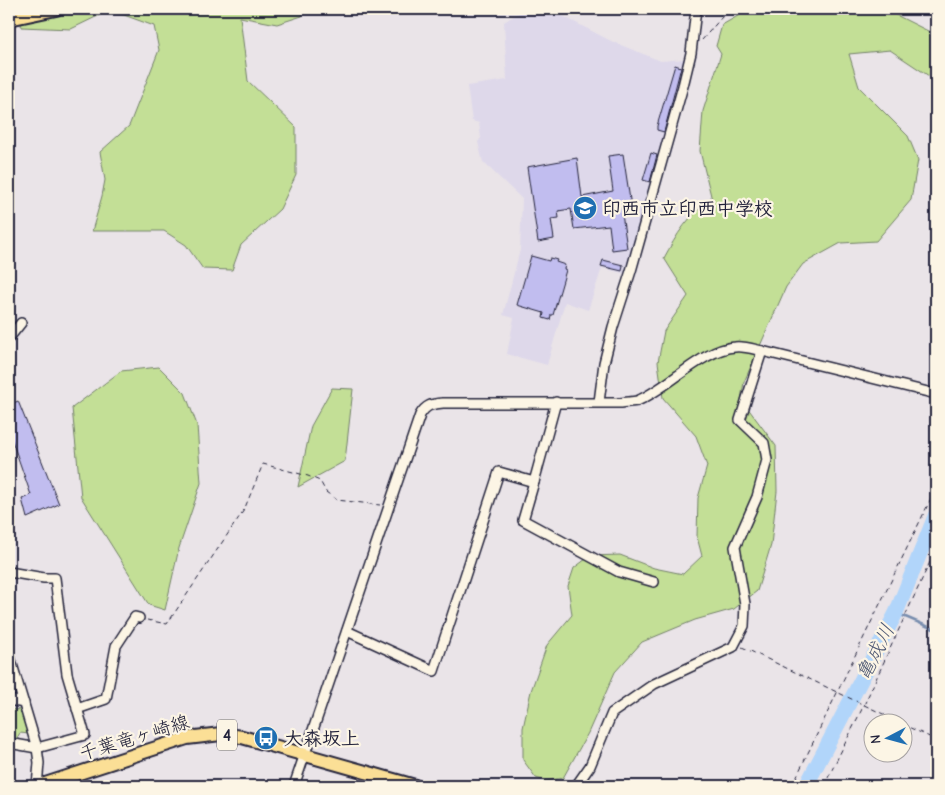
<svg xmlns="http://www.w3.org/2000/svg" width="945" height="795" font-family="'Comic Neue','Klee One',sans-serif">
<rect width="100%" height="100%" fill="#eae4e8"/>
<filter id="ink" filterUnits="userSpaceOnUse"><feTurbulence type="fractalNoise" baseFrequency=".02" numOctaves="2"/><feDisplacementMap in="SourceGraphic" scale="10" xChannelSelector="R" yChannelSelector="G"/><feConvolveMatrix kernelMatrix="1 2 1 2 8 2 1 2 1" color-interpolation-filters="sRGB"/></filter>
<g filter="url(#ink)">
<polygon fill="#ded8ea" points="525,9 549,9 613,42 661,61 685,59 626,274 602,268 588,310 565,302 547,365 507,354 514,318 503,315 520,250 522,199 483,162 478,142 481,138 479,123 472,121 467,86 507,80 504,22"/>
<g fill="#c3df96" stroke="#728068">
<polygon points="23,9 305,9 302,16 277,24 240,17 248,81 296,127 296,175 280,209 241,245 232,270 203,269 186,245 164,231 92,231 102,196 105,180 100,152 129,126 159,50 154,26 124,15 104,13 71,29 21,27"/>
<path d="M745,9H884L930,32L936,24V75L929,76L890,50L849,54L859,87L908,136L918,160L911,200L876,241L841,243L803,264L786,287L744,382L741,399L776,446L777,491L771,545L757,591L734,609L695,620L642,642L615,672L588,733L563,778L546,781L536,778L523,760V728L531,691L547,645L572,615L568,586L574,568L590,556L620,555L654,568L683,574L702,556L697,537L698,498L707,466L696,436L663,398L658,362L664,331L688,296L664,258C676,236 689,213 712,200L700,151L703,111L721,54L716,46L722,25L743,13Z"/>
<polygon points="159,367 185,393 197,425 201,483 179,548 165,610 149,605 81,497 72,408 121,371"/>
<polygon points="332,388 353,389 345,461 298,487 311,426"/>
<polygon points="9,709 21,710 29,734 20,733 15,741 9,740"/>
</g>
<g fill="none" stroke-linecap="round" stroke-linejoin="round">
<polyline stroke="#788dae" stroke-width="2.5" points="896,613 936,630"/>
<polyline stroke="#b1d5fa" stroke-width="15" points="806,786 896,613 936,514"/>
</g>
<g fill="#c1bdef" stroke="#22223b">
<polygon points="675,65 681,67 664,132 657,130 657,126"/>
<polygon points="651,153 657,155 650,182 643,180"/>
<polygon points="623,154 632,213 622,214 627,248 612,250 609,225 574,229 571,209 558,211 559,218 551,219 554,239 538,242 527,167 577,158 582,197 613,191 608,156"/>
<polygon points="531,256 549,261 550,258 557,260 556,262 565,265 564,269 566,270 553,315 551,315 550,320 543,318 544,313 517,305"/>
<polygon points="603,260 623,265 622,271 601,266"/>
<polygon points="18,401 59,504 27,518 22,499 31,495 9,432 9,405"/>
</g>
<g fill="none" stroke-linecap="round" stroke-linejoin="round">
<g stroke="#22223b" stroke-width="12">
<g id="minor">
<polyline points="9,338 21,323"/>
<polyline points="599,402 604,363 613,327 631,271 683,86 691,53 696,9"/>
<polyline points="534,482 523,520 619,572 654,582"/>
<polyline points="9,572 44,578 55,578 67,674 85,735 37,748 9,743"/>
<polyline points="347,631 434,671 499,472 534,482 556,402"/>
<polyline points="9,654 37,748 39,763 37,786"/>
<polyline points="9,700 24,703"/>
<polyline points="77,709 106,699 116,646 135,617 139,618"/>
<path d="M294,786L420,415C426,405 431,404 443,403H621C626,402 632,402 637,401C668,389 702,349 735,347C744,346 753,349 762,351L936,394"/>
<polyline points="576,786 590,766 612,713 654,684 733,647 744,626 745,604 735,547 757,497 767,460 764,443 740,420 762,351"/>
</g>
</g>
<g stroke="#22223b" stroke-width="16">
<g id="primary">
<polyline points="9,19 56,9"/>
<polyline points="39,786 187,738 221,734 242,737 415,786"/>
</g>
</g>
<g stroke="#22223b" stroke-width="1" stroke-dasharray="5 4" stroke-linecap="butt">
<polyline points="702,40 729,9"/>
<polyline points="147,620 167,624 244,510 263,464 308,476 320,481 326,492 337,500 380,505"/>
<polyline points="742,647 900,722"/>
<polyline points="902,724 936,740"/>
<polyline points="792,786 936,488"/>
<polyline points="824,786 864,705 936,549"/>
</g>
<use href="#minor" stroke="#fcf5e5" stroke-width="9"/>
<use href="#primary" stroke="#fbdf96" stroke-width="12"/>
</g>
</g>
<defs>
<g id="school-disc" transform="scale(1.25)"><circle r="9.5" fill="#1f6fb2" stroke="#fcf5e5"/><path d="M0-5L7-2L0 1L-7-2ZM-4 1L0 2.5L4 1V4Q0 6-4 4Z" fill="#fff"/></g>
<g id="bus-disc" transform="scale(1.25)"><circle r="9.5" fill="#1f6fb2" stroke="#fcf5e5"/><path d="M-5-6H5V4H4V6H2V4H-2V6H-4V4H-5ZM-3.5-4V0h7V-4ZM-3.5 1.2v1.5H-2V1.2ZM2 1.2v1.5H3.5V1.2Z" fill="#fff"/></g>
</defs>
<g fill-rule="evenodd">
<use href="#school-disc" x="585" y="208"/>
<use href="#bus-disc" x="266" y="738"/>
</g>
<g text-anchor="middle" stroke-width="4.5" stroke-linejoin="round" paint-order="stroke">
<rect fill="#fcf5e5" stroke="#63616e" stroke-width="1" x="217" y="719.5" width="20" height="31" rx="4"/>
<g font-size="18" font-weight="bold" fill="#22223b">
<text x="227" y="741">4</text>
</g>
<g font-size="19" font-weight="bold" fill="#22223b" stroke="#fcf5e5" text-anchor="start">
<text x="602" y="215">印西市立印西中学校</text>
<text x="284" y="745">大森坂上</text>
</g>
<g font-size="19" fill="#22223b" stroke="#fcf5e5">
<text transform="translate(134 737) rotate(-17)" y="7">千葉竜ヶ崎線</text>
</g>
<g font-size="20" font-style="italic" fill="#4d5874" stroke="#fcf5e5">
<text transform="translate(875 652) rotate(-63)" y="7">亀成川</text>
</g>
</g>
<rect width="945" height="795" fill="none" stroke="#fcf5e5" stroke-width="30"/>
<rect x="15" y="15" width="915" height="765" fill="none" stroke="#22223b" stroke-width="2" filter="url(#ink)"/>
<g transform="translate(888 738) rotate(264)"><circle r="24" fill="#fcf5e5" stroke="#a5a1a1"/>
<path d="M0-4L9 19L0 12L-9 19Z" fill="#1f6fb2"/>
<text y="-8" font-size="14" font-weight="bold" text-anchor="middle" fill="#22223b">N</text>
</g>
</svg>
